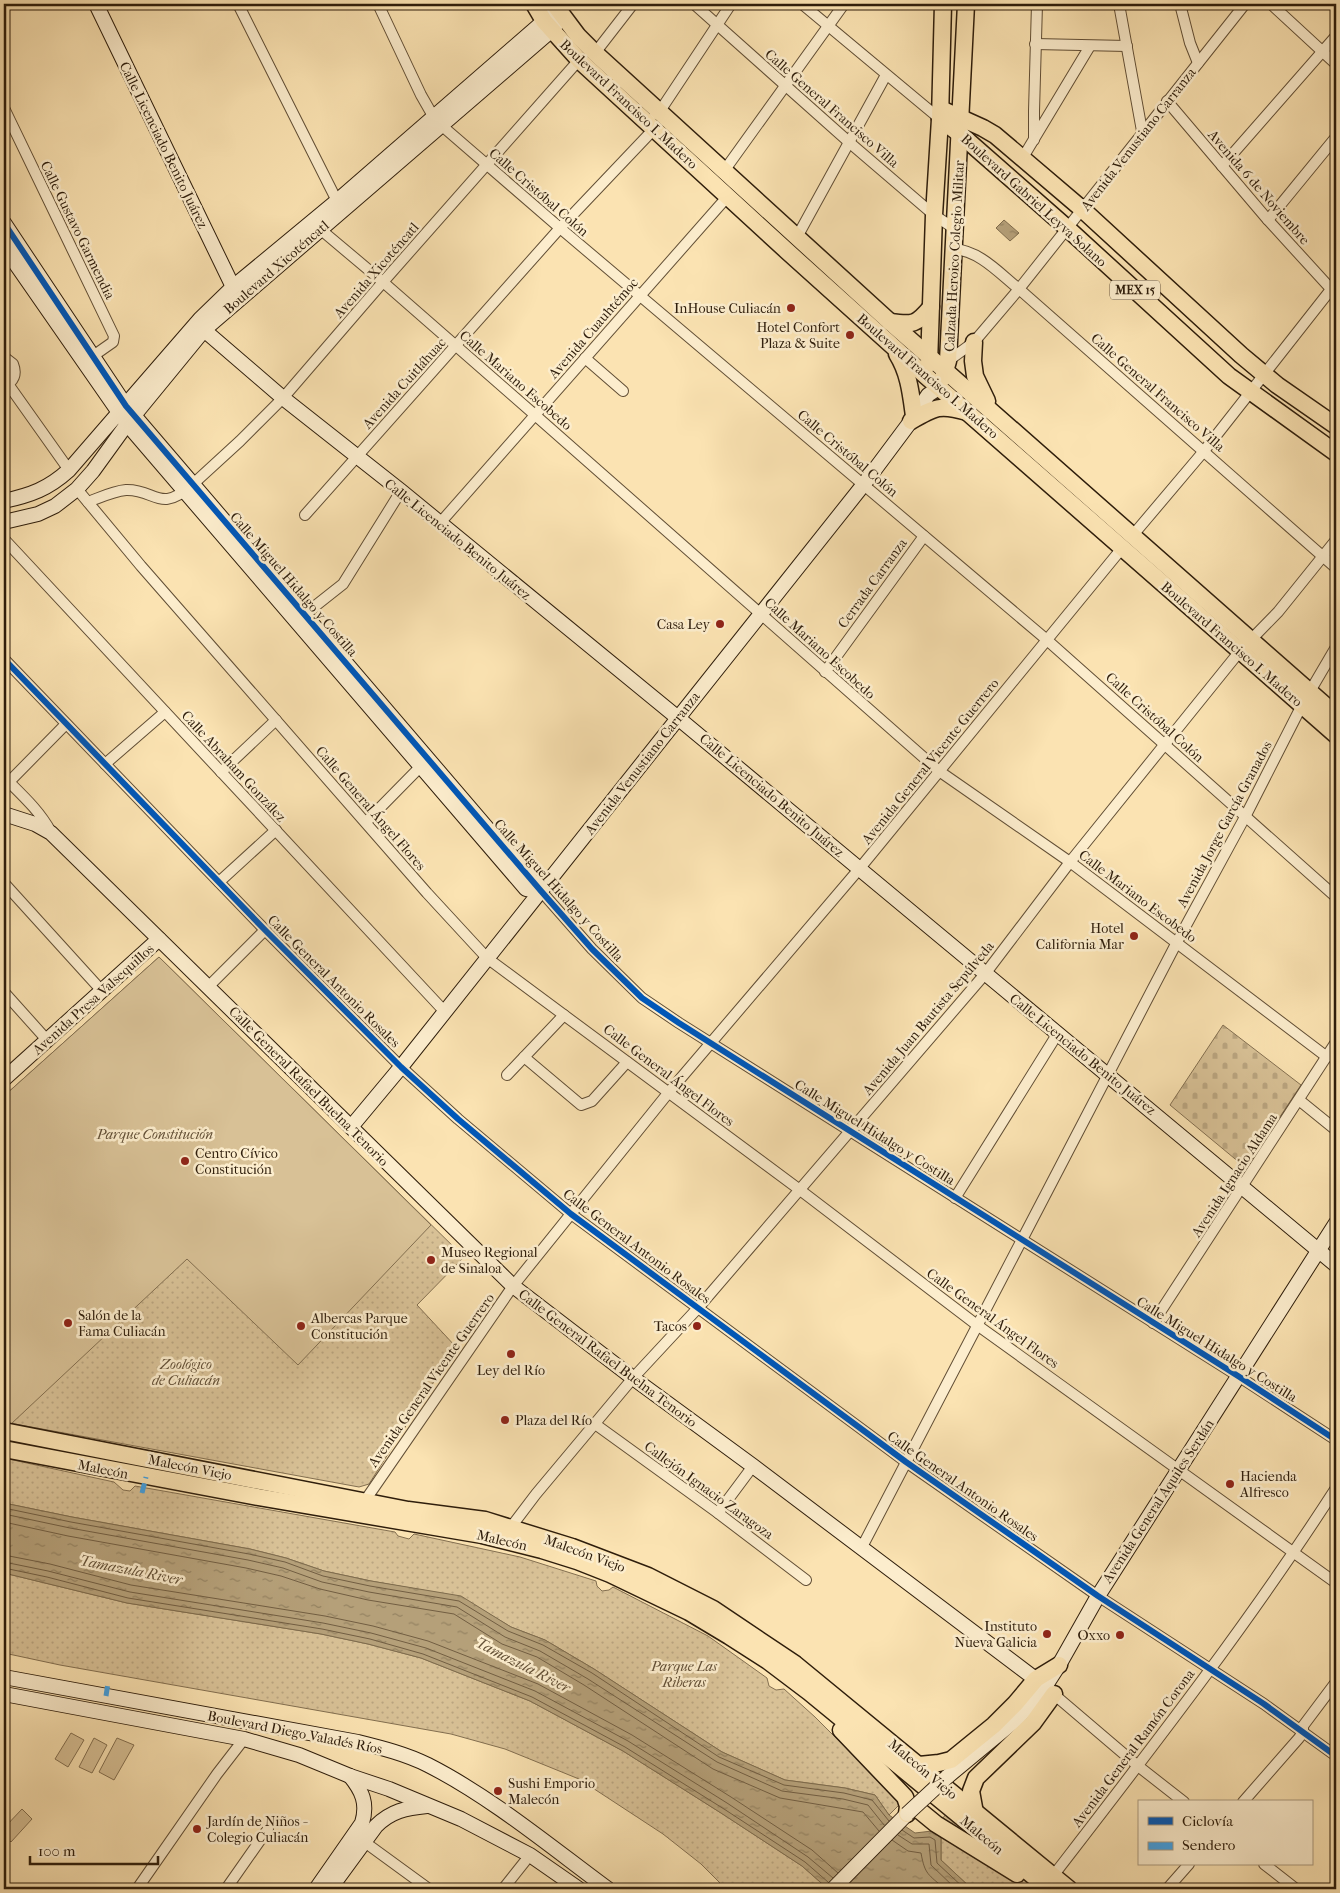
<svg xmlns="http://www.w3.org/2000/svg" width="1340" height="1893" font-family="'IM FELL French Canon',serif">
<defs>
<pattern id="cemetery-stones" width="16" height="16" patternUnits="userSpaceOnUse" patternTransform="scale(1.25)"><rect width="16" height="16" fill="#d8c196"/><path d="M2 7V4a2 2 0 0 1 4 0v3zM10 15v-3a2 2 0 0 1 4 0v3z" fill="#baa580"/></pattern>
<pattern id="park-dots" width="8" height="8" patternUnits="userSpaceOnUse" patternTransform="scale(1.25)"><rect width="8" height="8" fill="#d8c196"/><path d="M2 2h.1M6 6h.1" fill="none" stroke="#baa580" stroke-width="1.8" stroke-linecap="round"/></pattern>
<pattern id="water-ripples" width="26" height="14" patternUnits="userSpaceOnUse" patternTransform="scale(1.25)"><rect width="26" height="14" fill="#b5a079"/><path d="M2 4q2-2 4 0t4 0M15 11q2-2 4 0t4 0" fill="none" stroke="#948261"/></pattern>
</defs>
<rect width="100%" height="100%" fill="#fbe3b2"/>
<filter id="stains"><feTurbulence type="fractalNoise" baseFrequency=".004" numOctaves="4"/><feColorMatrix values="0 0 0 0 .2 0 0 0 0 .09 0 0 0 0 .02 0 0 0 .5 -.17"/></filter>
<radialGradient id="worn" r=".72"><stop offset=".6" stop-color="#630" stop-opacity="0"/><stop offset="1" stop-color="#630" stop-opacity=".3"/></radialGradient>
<polygon fill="url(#cemetery-stones)" stroke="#836f50" points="1223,1025 1301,1085 1246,1168 1170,1105"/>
<g fill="url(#park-dots)" stroke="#836f50">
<polygon points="159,957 464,1257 417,1305 456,1347 369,1484 359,1487 4,1422 4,1096"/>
<polygon points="4,1458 114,1482 123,1490 130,1491 135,1486 395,1532 398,1536 409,1539 414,1534 520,1557 596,1581 597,1586 602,1591 609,1590 613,1587 708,1636 767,1678 769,1686 776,1690 784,1689 815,1717 861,1763 905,1799 889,1815 875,1795 845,1788 785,1780 722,1752 594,1669 545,1640 511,1627 461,1597 371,1581 324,1571 286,1558 250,1549 72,1517 4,1503"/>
<polygon points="4,1573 127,1603 321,1634 368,1644 421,1658 530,1701 623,1751 721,1813 802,1866 828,1889 726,1889 701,1864 663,1834 579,1779 505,1749 451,1734 60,1665 4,1653"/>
<polygon points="947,1813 1035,1889 972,1889 941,1860 941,1838 932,1831"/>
</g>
<g fill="#d8c196" stroke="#836f50">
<polygon points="159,957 431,1225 298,1365 187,1259 11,1424 4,1422 4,1096"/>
<polygon points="71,1733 84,1740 68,1767 55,1759"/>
<polygon points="94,1738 107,1745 92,1773 79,1767"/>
<polygon points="117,1738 134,1745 114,1780 99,1772"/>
<polygon points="22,1809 32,1819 11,1842 4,1835 4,1828"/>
</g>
<g fill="url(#water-ripples)" stroke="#7f6c4d">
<polygon points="1004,220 1019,233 1010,241 996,228"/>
<polygon points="4,1503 72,1517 250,1549 286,1558 324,1571 371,1581 461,1596 511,1627 545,1640 594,1669 722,1752 785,1780 845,1788 875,1795 889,1815 915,1833 932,1831 941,1838 941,1860 972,1889 828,1889 802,1866 721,1813 623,1751 530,1701 421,1658 368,1644 321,1634 127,1603 4,1573"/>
</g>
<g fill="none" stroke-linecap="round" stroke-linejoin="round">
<g stroke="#725e42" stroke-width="1">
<polyline points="4,1508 71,1522 249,1554 285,1562 323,1576 370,1586 459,1601 508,1631 543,1645 592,1673 719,1757 784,1785 844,1793 872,1800 889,1821"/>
<polyline points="4,1514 70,1528 248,1560 283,1568 322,1582 369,1592 457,1607 505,1637 540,1651 588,1679 717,1762 782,1791 843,1799 868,1805 884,1825"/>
<polyline points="4,1522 68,1536 246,1568 281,1576 320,1589 368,1600 454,1614 502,1644 537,1657 584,1685 713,1769 780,1798 863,1812 879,1831"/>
<polyline points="4,1555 50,1564 131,1585 325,1616 373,1626 428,1641 538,1684 632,1735 731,1797 812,1850 838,1873"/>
<polyline points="4,1562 48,1571 130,1592 323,1623 371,1633 426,1648 535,1691 628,1741 727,1803 808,1857 833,1878"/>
<polyline points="4,1568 47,1577 128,1598 322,1629 370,1639 423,1654 532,1697 625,1747 724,1809 805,1862 828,1882"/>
<polyline points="902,1830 914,1838 930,1837 935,1840 937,1863 965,1889"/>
<polyline points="898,1835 912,1844 929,1844 931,1865 956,1889"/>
<path d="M892,1840L908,1851L921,1853C925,1875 928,1874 945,1889"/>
</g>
<g stroke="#614e35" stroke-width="12">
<g id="street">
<polyline points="238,4 337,201"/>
<polyline points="378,4 421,95 433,116 441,125 560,228 1047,640 1336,897"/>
<polyline points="694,4 850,143 934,215 955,229"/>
<polyline points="802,4 940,119"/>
<polyline points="1119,4 1142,131"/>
<polyline points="1180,4 1190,43 1198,63"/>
<polyline points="1271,4 1336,64"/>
<polyline points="1035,44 1127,46"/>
<polyline points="595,53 633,4"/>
<polyline points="1167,101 1268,220 1331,289"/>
<polyline points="4,108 114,336 113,342 93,356"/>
<polyline points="655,114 660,111 731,4"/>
<polyline points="1034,140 1034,111 1037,4"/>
<polyline points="1022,159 1090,46"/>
<polyline points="1222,166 1336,36"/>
<polyline points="724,171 844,4"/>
<polyline points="1268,220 1336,137"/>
<polyline points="320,229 383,282 535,415 939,771 1070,862 1327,1057"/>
<polyline points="797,237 886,75"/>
<path d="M954,249C980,251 999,273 1019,289L1336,568"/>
<path d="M4,357L13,364C17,374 14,382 4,386"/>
<polyline points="585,358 623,391"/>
<polyline points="948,361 974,342 1019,289 1245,4"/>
<polyline points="8,384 69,470"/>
<polyline points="77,489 141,566 427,893 487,958 800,1190 977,1325 1336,1583"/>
<path d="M88,502C99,498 113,491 126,490C156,489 159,514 192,485L240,441L283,398L383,282L579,60"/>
<polyline points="305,515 560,228 654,129"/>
<polyline points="440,523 728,196"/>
<polyline points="1133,535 1204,451 1336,283"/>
<polyline points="4,539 445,1012"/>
<polyline points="305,614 343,584 401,491"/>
<polyline points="4,659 265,930 401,1067 458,1119 571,1214 906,1462 1098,1596 1264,1704 1336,1756"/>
<polyline points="825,672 924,536"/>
<polyline points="105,764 165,712"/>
<polyline points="221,772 276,720"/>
<path d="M4,777C22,795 39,810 51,832"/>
<polyline points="4,787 66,724"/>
<polyline points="366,822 425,762"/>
<polyline points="219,882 276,830"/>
<polyline points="4,883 102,991"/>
<polyline points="541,891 592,949 642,998 679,1023 1238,1376 1336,1440"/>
<polyline points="208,987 265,930"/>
<polyline points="4,992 47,1040"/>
<polyline points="524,1057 581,1105 592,1101 627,1062"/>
<polyline points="507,1075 564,1015"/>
<polyline points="1299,1100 1336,1130"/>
<polyline points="955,1198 1058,1033"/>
<polyline points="1153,1323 1336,1042"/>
<polyline points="595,1424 718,1513 806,1580"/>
<polyline points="362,1505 513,1286 669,1092 860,868 1123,547"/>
<polyline points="718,1513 753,1466"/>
<polyline points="511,1527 536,1494 633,1378 698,1308 985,974 1070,862 1165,744 1240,651 1278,612 1336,540"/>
<polyline points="862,1547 1177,942 1245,817 1302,705 1336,647"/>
<polyline points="1050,1691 1138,1766 1184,1802"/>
<polyline points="1243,1802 1299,1738 1303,1732 1303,1726 1336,1682"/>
<polyline points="359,1838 429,1889"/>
<polyline points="1264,1864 1296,1889"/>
<path d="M1053,1876C1151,1749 1249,1623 1336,1488"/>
<polyline points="137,1889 217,1774 244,1739"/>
<polyline points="226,1889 268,1829"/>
<polyline points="503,1889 530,1855"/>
<polyline points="1167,1889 1189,1864"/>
</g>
</g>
<g stroke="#2e1d0b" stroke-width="16">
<g id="secondary">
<polyline points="96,4 233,287"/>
<polyline points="4,223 126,406 541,891"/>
<polyline points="4,247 127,424 526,889 541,891"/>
<polyline points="204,330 283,398 401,491 678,718 1336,1265"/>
<path d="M4,501C31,495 48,489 69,470L200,319L233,287L337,201L544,21L550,13"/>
<polyline points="4,522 38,514 55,506 77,489 93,471 127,424 204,330 552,30 558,22"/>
<polyline points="4,814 35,824 51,833 513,1286 633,1378 753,1466 1046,1687"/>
<polyline points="4,1079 159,939"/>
<polyline points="351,1127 401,1067 864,484 911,421 928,395 940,387"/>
<path d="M4,1677L358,1742C382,1748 406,1754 428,1765C491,1797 551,1847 608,1889"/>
<polyline points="4,1694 244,1739 299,1755 350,1776 389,1789 461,1819 530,1855 579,1889"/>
<polyline points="947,1777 1017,1719 1041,1693 1059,1665 1098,1596 1336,1223"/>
<path d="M316,1889L362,1823C368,1803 362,1791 350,1776"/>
<path d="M330,1889L376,1826C391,1811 406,1808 427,1806"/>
<polyline points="833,1889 907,1814"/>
</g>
</g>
<g stroke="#2e1d0b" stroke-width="19">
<g id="primary">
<polyline points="534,4 544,21 579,60 787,251 927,377 1336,735"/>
<polyline points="554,4 578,36 595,53 890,322 1336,715"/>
<polyline points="941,109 983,128 995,135 1082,209 1241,355 1277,385 1336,426"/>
<polyline points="940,119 960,134 1067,228 1229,376 1336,453"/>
<path d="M890,322C913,325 916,325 931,307"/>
<polyline points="974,342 973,361 975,376 987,401"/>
<path d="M897,354C909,373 911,394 914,416"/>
<polyline points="929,364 934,215 940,119 943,4"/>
<polyline points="943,378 948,361 966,4"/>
<path d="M911,421C935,407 940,404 967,412"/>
<polyline points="4,1431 408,1510 485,1520 572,1547 648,1576 713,1609 795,1664 1069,1889"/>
<polyline points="4,1449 258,1497 482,1535 542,1550 577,1561 610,1574 689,1612 729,1636 768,1661 809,1692 1049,1889"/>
<polyline points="841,1730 905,1797 908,1806 907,1814"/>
<polyline points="919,1765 939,1763 951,1760 994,1725 1015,1704 1036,1679 1059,1665"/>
<polyline points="914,1806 936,1824 1017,1874"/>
<polyline points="975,1813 971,1791 976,1778 1033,1723 1054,1694"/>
</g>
</g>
<use href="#street" stroke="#fcedcd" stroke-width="10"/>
<use href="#secondary" stroke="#fcedcd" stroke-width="14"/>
<use href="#primary" stroke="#fbe3b2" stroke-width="16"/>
<g stroke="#2e1d0b" stroke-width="16" stroke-linecap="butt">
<polyline id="secondary-bridge" points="907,1814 947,1777"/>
</g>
<use href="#secondary-bridge" stroke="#fcedcd" stroke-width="14"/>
<g stroke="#3ea2e9" stroke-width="5" stroke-dasharray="10 5" stroke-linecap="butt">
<polyline points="142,1493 146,1477"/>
<polyline points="106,1696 108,1683"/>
</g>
<g stroke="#fcedcd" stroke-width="9">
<g id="cycleway">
<polyline points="4,223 126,406 541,891 592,949 642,998 679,1023 1238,1376 1336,1440"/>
<polyline points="4,659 265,930 401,1067 458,1119 571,1214 906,1462 1098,1596 1264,1704 1336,1756"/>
</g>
</g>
<use href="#cycleway" stroke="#0057b8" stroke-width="6"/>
</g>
<g fill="#8f2418" stroke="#fcedcd" stroke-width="2">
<circle cx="791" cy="308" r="5"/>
<circle cx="850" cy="335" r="5"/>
<circle cx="720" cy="624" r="5"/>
<circle cx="1134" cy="936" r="5"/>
<circle cx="185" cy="1161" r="5"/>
<circle cx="431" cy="1260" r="5"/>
<circle cx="68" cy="1323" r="5"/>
<circle cx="301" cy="1326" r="5"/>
<circle cx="697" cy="1326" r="5"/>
<circle cx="511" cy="1354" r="5"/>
<circle cx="505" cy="1420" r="5"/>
<circle cx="1230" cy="1484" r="5"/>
<circle cx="1047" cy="1634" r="5"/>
<circle cx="1120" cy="1635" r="5"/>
<circle cx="498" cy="1791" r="5"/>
<circle cx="197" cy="1829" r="5"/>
</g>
<g text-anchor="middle" stroke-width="5" stroke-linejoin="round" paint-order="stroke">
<rect fill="#fcedcd" stroke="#6c5b45" stroke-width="1" x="1110" y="280.5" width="50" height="19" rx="4"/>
<g font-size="12" font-weight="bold" fill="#2e1d0b">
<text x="1135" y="294">MEX 15</text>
</g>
<g font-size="14" fill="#2e1d0b" stroke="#fcedcd">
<text transform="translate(629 104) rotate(43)" y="5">Boulevard Francisco I. Madero</text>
<text transform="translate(832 108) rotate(41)" y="5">Calle General Francisco Villa</text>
<text transform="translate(1138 139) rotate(-52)" y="5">Avenida Venustiano Carranza</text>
<text transform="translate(164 145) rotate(64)" y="5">Calle Licenciado Benito Juárez</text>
<text transform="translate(1259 187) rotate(49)" y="5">Avenida 6 de Noviembre</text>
<text transform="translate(539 192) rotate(41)" y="5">Calle Cristóbal Colón</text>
<text transform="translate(1034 200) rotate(42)" y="5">Boulevard Gabriel Leyva Solano</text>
<text transform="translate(78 230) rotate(64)" y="5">Calle Gustavo Garmendia</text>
<text transform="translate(954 256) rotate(-87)" y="5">Calzada Heroico Colegio Militar</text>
<text transform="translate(276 267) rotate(-41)" y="5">Boulevard Xicoténcatl</text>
<text transform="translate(376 270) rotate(-49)" y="5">Avenida Xicoténcatl</text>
<text transform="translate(593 328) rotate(-49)" y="5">Avenida Cuauhtémoc</text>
<text transform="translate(928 376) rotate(41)" y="5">Boulevard Francisco I. Madero</text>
<text transform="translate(516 380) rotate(41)" y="5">Calle Mariano Escobedo</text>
<text transform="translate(404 383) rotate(-48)" y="5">Avenida Cuitláhuac</text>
<text transform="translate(1158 392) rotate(41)" y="5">Calle General Francisco Villa</text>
<text transform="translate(848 453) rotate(40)" y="5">Calle Cristóbal Colón</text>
<text transform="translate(458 539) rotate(39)" y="5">Calle Licenciado Benito Juárez</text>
<text transform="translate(872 583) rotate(-54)" y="5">Cerrada Carranza</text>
<text transform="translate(294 584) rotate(49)" y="5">Calle Miguel Hidalgo y Costilla</text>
<text transform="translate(1232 644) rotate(41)" y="5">Boulevard Francisco I. Madero</text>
<text transform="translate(820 648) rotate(42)" y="5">Calle Mariano Escobedo</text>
<text transform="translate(1155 717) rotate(42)" y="5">Calle Cristóbal Colón</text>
<text transform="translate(930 761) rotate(-51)" y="5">Avenida General Vicente Guerrero</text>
<text transform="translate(642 763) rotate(-52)" y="5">Avenida Venustiano Carranza</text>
<text transform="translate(234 766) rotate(47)" y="5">Calle Abraham González</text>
<text transform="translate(772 795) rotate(40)" y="5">Calle Licenciado Benito Juárez</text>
<text transform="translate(371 808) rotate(49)" y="5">Calle General Ángel Flores</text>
<text transform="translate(1224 824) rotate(-62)" y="5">Avenida Jorge García Granados</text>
<text transform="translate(559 890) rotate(48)" y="5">Calle Miguel Hidalgo y Costilla</text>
<text transform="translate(1138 896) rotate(37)" y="5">Calle Mariano Escobedo</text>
<text transform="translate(334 981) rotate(45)" y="5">Calle General Antonio Rosales</text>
<text transform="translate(93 999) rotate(-42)" y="5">Avenida Presa Valsequillos</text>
<text transform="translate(928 1018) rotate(-50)" y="5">Avenida Juan Bautista Sepúlveda</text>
<text transform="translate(1083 1054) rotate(39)" y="5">Calle Licenciado Benito Juárez</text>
<text transform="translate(669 1075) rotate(37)" y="5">Calle General Ángel Flores</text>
<text transform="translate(309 1086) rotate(45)" y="5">Calle General Rafael Buelna Tenorio</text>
<text transform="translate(875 1132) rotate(32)" y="5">Calle Miguel Hidalgo y Costilla</text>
<text transform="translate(1234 1175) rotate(-57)" y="5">Avenida Ignacio Aldama</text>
<text transform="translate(637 1246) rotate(37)" y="5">Calle General Antonio Rosales</text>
<text transform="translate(993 1318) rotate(36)" y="5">Calle General Ángel Flores</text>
<text transform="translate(1217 1349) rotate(32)" y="5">Calle Miguel Hidalgo y Costilla</text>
<text transform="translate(608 1358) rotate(37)" y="5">Calle General Rafael Buelna Tenorio</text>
<text transform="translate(431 1380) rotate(-55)" y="5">Avenida General Vicente Guerrero</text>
<text transform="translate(190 1467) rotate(11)" y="5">Malecón Viejo</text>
<text transform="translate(103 1469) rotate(11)" y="5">Malecón</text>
<text transform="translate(963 1486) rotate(35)" y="5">Calle General Antonio Rosales</text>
<text transform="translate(709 1490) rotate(36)" y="5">Callejón Ignacio Zaragoza</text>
<text transform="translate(1158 1501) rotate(-57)" y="5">Avenida General Aquiles Serdán</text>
<text transform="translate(502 1540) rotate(13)" y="5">Malecón</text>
<text transform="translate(585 1553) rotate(20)" y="5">Malecón Viejo</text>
<text transform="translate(295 1732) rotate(11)" y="5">Boulevard Diego Valadés Ríos</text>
<text transform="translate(1133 1748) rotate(-53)" y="5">Avenida General Ramón Corona</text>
<text transform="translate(923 1769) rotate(40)" y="5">Malecón Viejo</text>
<text transform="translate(982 1835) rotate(40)" y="5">Malecón</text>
</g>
<g font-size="14" fill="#2e1d0b" stroke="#fcedcd" text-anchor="start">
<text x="781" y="313" text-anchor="end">InHouse Culiacán</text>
<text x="840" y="332" text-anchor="end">Hotel Confort<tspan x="840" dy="16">Plaza &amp; Suite</tspan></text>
<text x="710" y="629" text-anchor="end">Casa Ley</text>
<text x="1124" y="933" text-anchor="end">Hotel<tspan x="1124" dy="16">California Mar</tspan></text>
<text x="195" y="1158">Centro Cívico<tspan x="195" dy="16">Constitución</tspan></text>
<text x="441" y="1257">Museo Regional<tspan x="441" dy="16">de Sinaloa</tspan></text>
<text x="78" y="1320">Salón de la<tspan x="78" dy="16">Fama Culiacán</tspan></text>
<text x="311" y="1323">Albercas Parque<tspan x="311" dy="16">Constitución</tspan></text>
<text x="687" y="1331" text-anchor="end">Tacos</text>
<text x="511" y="1375" text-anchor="middle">Ley del Río</text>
<text x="515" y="1425">Plaza del Río</text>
<text x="1240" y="1481">Hacienda<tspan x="1240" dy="16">Alfresco</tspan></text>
<text x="1037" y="1631" text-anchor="end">Instituto<tspan x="1037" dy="16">Nueva Galicia</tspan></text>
<text x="1110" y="1640" text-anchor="end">Oxxo</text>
<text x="508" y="1788">Sushi Emporio<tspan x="508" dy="16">Malecón</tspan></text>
<text x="207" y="1826">Jardín de Niños -<tspan x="207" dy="16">Colegio Culiacán</tspan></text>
</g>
<g font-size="14" font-style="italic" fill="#614e35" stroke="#fcedcd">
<text x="155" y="1139">Parque Constitución</text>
<text x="186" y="1369">Zoológico<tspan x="186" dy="16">de Culiacán</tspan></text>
<text x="684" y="1671">Parque Las<tspan x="684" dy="16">Riberas</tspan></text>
</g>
<g font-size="15" font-style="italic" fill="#645137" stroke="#fcedcd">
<text transform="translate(131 1570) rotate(11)" y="5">Tamazula River</text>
<text transform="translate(523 1665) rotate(27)" y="5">Tamazula River</text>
</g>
</g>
<rect width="1340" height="1893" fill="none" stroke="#fbe3b2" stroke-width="20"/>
<rect x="5" y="5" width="1330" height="1883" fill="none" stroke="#2e1d0b" stroke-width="2.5"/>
<rect x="10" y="10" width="1320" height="1873" fill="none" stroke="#2e1d0b"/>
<rect x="1138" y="1800" width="175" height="65" fill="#fcedcd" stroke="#aa9a7f"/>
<rect x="1148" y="1817" width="25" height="8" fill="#0057b8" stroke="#aa9a7f"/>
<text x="1182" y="1826" font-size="15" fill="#2e1d0b">Ciclovía</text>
<rect x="1148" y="1842" width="25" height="8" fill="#3ea2e9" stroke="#aa9a7f"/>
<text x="1182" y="1850" font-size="15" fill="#2e1d0b">Sendero</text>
<path d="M30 1856v8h128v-8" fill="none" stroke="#2e1d0b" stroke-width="2.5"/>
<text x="38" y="1856" font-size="15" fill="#2e1d0b" stroke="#fcedcd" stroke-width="4" paint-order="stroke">100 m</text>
<rect width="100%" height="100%" filter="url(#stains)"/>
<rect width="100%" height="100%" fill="url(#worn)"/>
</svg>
